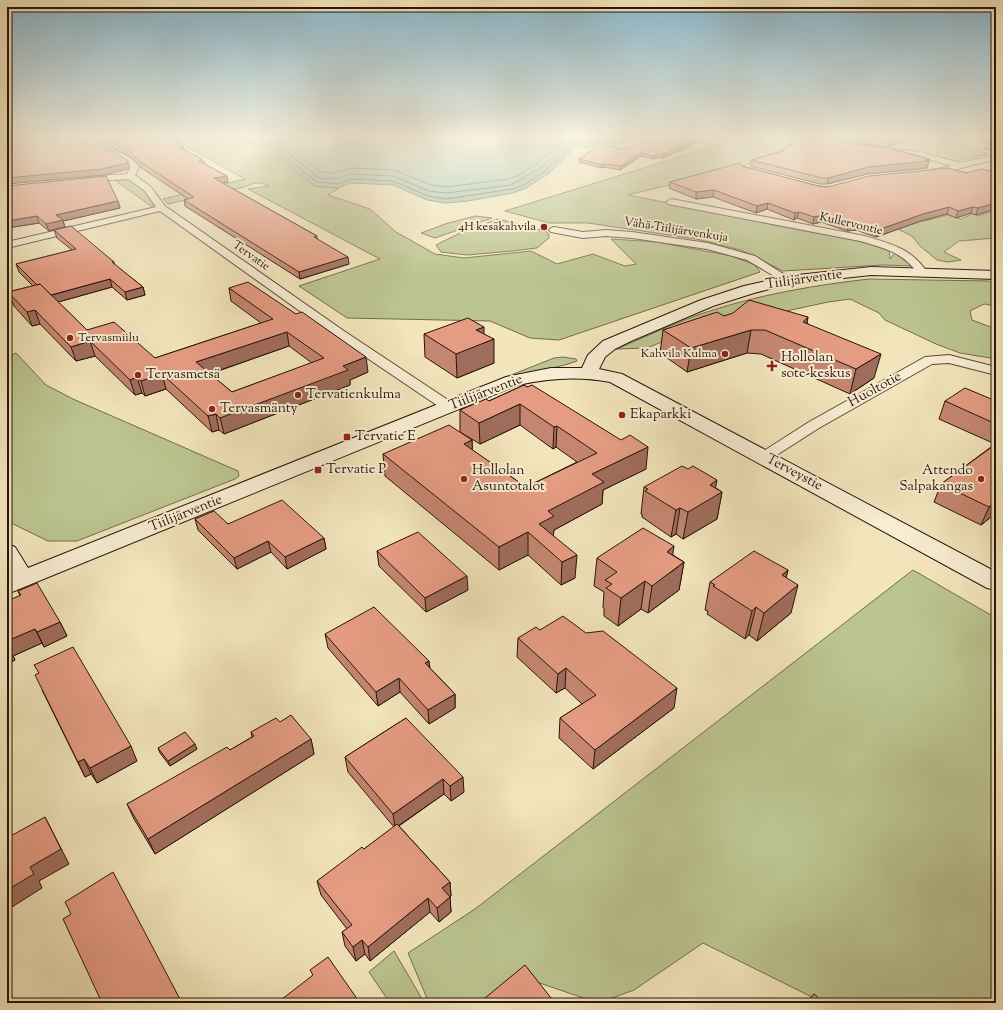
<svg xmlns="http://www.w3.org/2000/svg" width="1003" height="1010" viewBox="0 0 1003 1010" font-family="'Sorts Mill Goudy',serif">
<rect width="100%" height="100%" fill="#f2e4bb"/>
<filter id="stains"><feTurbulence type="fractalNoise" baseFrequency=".005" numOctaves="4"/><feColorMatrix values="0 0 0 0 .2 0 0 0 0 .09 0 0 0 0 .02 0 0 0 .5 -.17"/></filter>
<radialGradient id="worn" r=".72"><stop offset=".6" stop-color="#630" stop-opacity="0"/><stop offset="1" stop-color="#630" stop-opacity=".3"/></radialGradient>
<path fill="#bbc490" stroke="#726c4e" d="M166 137H230L277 150 315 186 339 188 328 195 370 209 396 232 435 254 464 258 531 251 557 264 593 254 625 266 636 264 611 239 657 242 732 256 755 265 760 272 559 340 530 338 490 321 347 318 299 286 380 259 248 189 269 186C260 181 253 183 244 187L168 204 163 199 245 179 171 138Z
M744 137H804L783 150 734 169 628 195 876 244 889 249 890 259 896 251 913 266 883 265 783 271 741 250 696 239 588 223H549L505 211Z
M949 141 966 145 987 154 955 161 937 156 938 144Z
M123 178 138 182 155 205 151 206 116 181Z
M884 210 925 221 948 215 961 219 972 214 979 216 996 210V238L959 241 944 252 961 260 948 262 937 260 920 246 912 236 879 220Z
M475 216 492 218 435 238 421 233 445 224Z
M498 219 545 231 549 234V238L537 248 512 251 467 255 441 252 436 245 462 232Z
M869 279 989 281 996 286V306L984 304 970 311 972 320 996 329V359L960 353 936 344 885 320 879 313 850 299 828 302 681 334 647 348 616 349C648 336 680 320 713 310 763 294 816 285 869 279Z
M16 353 46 385 73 399 238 471 239 476 235 479 77 541H48L7 521V357Z
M563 357 576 359 577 361C559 368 541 369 523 374 503 379 484 388 465 396L463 394 554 358Z
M913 570 996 618V1003H824L703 943 634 990 598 1003 519 976 482 1003H429L408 953 475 909Z
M394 951 422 999V1003H390L369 972Z"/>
<path fill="#9cbfaa" stroke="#6e7b6a" d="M230 137H639L613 146 576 147 548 174 526 188 513 193 468 201 446 203 427 200 393 185 350 183 339 188 315 186 276 155 277 150Z"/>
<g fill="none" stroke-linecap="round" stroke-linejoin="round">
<path stroke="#626a5a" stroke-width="1" d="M242 137 279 147 282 154 317 182 338 184 350 179 393 181 428 196 446 199 512 189 524 185 545 171 575 143 612 142 626 137
M263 137 281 143 287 152 319 178 337 179 350 174 393 176 429 191 446 193 511 185 542 167 572 139 596 137
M285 137 290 142 292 149 321 172 335 173 350 168 394 170 431 185 446 187 509 179 519 175 538 163 564 137"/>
<g stroke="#5b4837" stroke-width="2">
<path id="street" d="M92 145H95C110 149 130 153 139 167L135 175 151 187 165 206 344 331 454 404 456 407 454 410 449 411 444 410 336 337 160 211 7 248V242L156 207 145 191 128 179 83 182 82 180 86 177 127 174 131 167 112 155 92 149Z
M877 147 920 152 960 163 996 155V159L930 176 926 173 927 171 951 166 919 156 880 151 876 149Z
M671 199 865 236C891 244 911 248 927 272L926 274H918C903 252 884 248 860 241L668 204 666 202Z
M554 227 583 232 606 230 632 232 708 243 755 256 793 280 788 283 784 282 747 260 707 249 632 238 606 236 583 238 551 232 549 230 551 228Z
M949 355 996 367V375L949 363 932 364 819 428 769 460 764 461 759 460 757 457 759 454 809 422 925 357Z"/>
</g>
<g stroke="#29140b" stroke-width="2">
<path id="secondary" d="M871 267 996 271V279L871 275 788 284 754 293 713 306 631 341 615 349 605 357 599 369 622 374 996 572V590L987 588 610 382C580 376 548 378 518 385L7 594V577L9 576 7 572V544L15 547 28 568 506 377 551 368H582L588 355 603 341 701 300 744 286 788 276Z"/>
</g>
<use href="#street" fill="#f7edd3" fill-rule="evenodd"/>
<use href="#secondary" fill="#f7edd3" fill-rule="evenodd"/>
</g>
<path fill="#c58671" stroke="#29140b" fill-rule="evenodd" d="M69 137H168L183 146 184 150 203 160 204 163 228 182 222 183 317 236V239L349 264 300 279 185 206 184 200 188 199 140 167 132 158 109 146 83 139Z
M657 137H708V138L663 158 659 157 653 159 641 156 620 170 604 167 602 168 579 162V159L623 149Z
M807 137H914L888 147 843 142V143L897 150 929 159V161L927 168 867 174 827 184H820L750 166 751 160 779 152 780 150 787 147 788 144Z
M965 137H996V152L984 149 986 143Z
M742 166 818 186 828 187 966 173H996V209L976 215 971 213 956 218 947 214 921 221 876 237 856 230 847 231 821 222 813 224 797 218 794 220 767 209 756 213 713 197 696 199 669 188 670 182Z
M7 186 118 201 120 208 63 221 65 227 49 231 39 223 7 228Z
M54 230 114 262 115 265 143 287 145 295 127 300 112 287 58 302 87 330 155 358 261 323 231 301 229 288 368 372 350 380V385L224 434 219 430 212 432 166 389 145 396 142 393 135 395 95 356 76 361 40 324 32 326 14 306 8 292 33 286 19 272 16 264 72 250 57 238ZM289 346 312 363 232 392 210 374Z
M724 316 808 317 807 323 874 378 850 394 761 354 747 353 687 372 660 353 663 330Z
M424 334H484L494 363 457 378 425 357Z
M524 385 646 469 603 490 602 504 554 530 553 536 575 578 561 585 528 555 499 570 385 476 383 454 472 440V450L526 487 577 462 556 447 553 449 520 425 480 444 460 432V410L489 401Z
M945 401H996V513L981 525 934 502 941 484 995 444 939 419Z
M644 487 716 488 722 492 717 519 683 539 676 534 671 537 642 517V514H641Z
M195 519 324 538 326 549 287 569 271 552 237 569 198 530Z
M377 551 468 590 426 612 379 566Z
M673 555 684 562 679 590 648 613 641 609 618 626 604 616V609L603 607 604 592 594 586 597 558Z
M788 570 786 578 791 613 757 641 749 635 745 639 707 614 708 611 705 610 710 582Z
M18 591 60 622 67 636 44 647 42 643 13 656 15 660 7 664 20 596Z
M540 630 674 708 593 769 559 738 560 718 582 704 565 688 556 693 517 657 518 638Z
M325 634 429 661 430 668 455 694V708L429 724 400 692 378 706 328 648Z
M42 690 137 761 97 783 91 774 85 777Z
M406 718 464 792 451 801 444 794 399 826 450 882 451 896 450 897 451 912 439 922 430 912 370 961 365 954 356 961 345 946 342 932 347 929 321 895 317 881 364 849 394 827 348 772 345 757Z
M280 722 311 739 314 754 155 854 134 819 127 804 230 750 252 737 251 732Z
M158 748 197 749 170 766 160 753Z"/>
<path fill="#a06d5c" stroke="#29140b" d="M703 137H708V138L663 158V154Z
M899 137H914L888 147 889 141Z
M183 146 185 151 179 147Z
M641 153V156L620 170 621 166Z
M659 154V157L653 159V156Z
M929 159 928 162 929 161 927 168 867 174 827 184 828 178 868 167 925 160Z
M128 161 129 167 128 169 104 175 7 184V178Z
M605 164 604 167 602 168V165Z
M227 176 228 182 215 185 214 178Z
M714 190 713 197 696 199V192Z
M118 201 120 208 63 221 65 227 49 231 46 224 56 215Z
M768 203 767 209 756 213 757 206Z
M996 203V209L976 215 978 208Z
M949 207 947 214 921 221 876 237 878 230 923 214Z
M973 207 971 213 956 218 958 211Z
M799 212 797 218 794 220 795 213Z
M823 215 821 222 813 224 814 217Z
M37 216 39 223 7 228V221Z
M858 223 856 230 847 231 849 224Z
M348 257 349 264 300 279 299 272Z
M110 279 112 287 51 304 48 296Z
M143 287 145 295 127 300 125 292Z
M35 310 40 324 32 326 27 312Z
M808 317 803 341 798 345 803 322Z
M484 327V343L494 339V363L457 378 456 354 476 330Z
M751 330 747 353 687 372 691 348Z
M287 332 289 346 200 377 196 362Z
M90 341 95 356 76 361 71 347Z
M881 354 874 378 850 394 856 369Z
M366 357 368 372 350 380V385L224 434 220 418 343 366Z
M162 374 166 389 145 396 141 381Z
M137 377 142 393 135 395 130 380Z
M520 404V425L480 444 479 423Z
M216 414 219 430 212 432 208 416Z
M557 426 556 447 553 449 554 427Z
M472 440 473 462 464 444Z
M648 447 646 469 603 490 602 504 554 530 553 538 539 524 548 511 592 474Z
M717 480 714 496 722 492 717 519 683 539 688 512 710 485Z
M996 501V513L981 525 989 507Z
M680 508 676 534 671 537 676 510Z
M528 532V555L499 570V547Z
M324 538 326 549 287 569 285 557Z
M268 541 271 552 237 569 234 558Z
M674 546 670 573 684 562 679 590 648 613 652 586 667 552Z
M577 555 575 578 561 585 562 562Z
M788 570 780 598 782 575Z
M467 576 468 590 426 612 425 598Z
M645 581 641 609 618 626 621 598Z
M798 585 791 613 757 641 764 613Z
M756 607 749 635 745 639 752 611Z
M60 622 67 636 44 647 37 632Z
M35 629 42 643 13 656 15 660 7 664V641Z
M429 661 430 675 425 663Z
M566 668 565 688 556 693 558 674Z
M399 678 400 692 378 706 376 692Z
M677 688 674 708 593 769 595 750Z
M455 694V708L429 724 428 710Z
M311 739 314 754 155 854 148 839Z
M195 744 197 749 170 766 168 761Z
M131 746 137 761 97 783 90 768Z
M84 759 91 774 85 777 78 762Z
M463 777 464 792 451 801 450 786Z
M443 779 444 794 395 828 393 814Z
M45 817 69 864 39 881 42 888 12 907 7 899V890L30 867Z
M450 882 451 896 443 902 442 888Z
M450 897 451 912 439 922 437 908Z
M428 898 430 912 370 961 368 947Z
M362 940 365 954 356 961 353 947Z"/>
<path fill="#e59c83" stroke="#29140b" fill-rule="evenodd" d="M7 137H61L103 148 115 152 128 161 127 163 102 169 7 178Z
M97 137H168L183 146 179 147 203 160 199 161 227 176 214 178 317 236 314 237 348 257 299 272 184 200 194 197 139 161 130 152 108 140Z
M657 137H703L663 154H659L653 156 641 153 621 166 605 164 602 165 579 159 599 145 623 149Z
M807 137H842L843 143 897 149 894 150 929 159 925 160 929 161 868 167 828 178H822L751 160 784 151 780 150 794 145 788 144Z
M859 137H899L889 141Z
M988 137H996V140Z
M996 140V146L986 143Z
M740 163 742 166 818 186 828 187 869 176 948 168 966 173 982 169 996 173V203L978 208 973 207 958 211 949 207 923 214 878 230 858 223 849 224 823 215 814 217 799 212 795 213 768 203 757 206 714 190 696 192 670 182Z
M106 176 118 201 56 215 63 220 46 224 37 216 7 221V186Z
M71 226 114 262H112L143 287 125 292 110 279 51 295 40 284 37 285 16 264 76 249 54 230Z
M248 282 296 314 302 312 366 357 343 366 348 370 220 418 216 414 208 416 162 374 141 381 137 377 130 380 90 341 71 347 35 310 27 312 8 292 40 284 87 330 114 322 155 358 273 319 229 288ZM287 332 324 358 232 392 196 362Z
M749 300 808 317 803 322 881 354 856 369 765 330H751L691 348 663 330 717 312 724 316 733 313Z
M468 318 484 327 476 330 494 339 456 354 424 334Z
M524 385 527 387 532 385 621 440 630 435 648 447 592 474 604 482 548 511 554 516 539 524 577 555 562 562 528 532 499 547 383 454 449 425 472 440 464 444 526 487 597 453 557 426 554 427 520 404 479 423 460 410 486 399 489 401Z
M965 388 996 401V424L945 401Z
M996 444V501L989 507 941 484Z
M682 466 688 469 693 466 717 480 710 485 722 492 688 512 680 508 676 510 645 491 648 489 644 487Z
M282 500 324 538 285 557 268 541 234 558 195 519 214 511 228 524Z
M643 528 674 546 667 552 684 562 652 586 645 581 621 598 606 588 612 584 605 580 617 572 597 558Z
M418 532 467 576 425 598 377 551Z
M754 551 788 570 782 575 798 585 764 613 756 607 752 611 713 586 715 585 710 582Z
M37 583 60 622 37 632 35 629 7 641V601L21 595 18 591Z
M374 607 429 661 425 663 455 694 428 710 399 678 376 692 325 634Z
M563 616 586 633 603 631 677 688 595 750 560 718 596 695 566 668 558 674 518 638 536 627 540 630Z
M73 647 131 746 90 768 84 759 78 762 35 675 39 673 34 665Z
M291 715 311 739 148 839 127 804 227 747 230 750 254 736 251 732 276 718 280 722Z
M406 718 463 777 450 786 443 779 393 814 345 757Z
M185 732 195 744 168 761 158 748Z
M45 817 61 849 30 867 34 874 7 890V838Z
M397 824 450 882 442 888 450 897 437 908 428 898 368 947 362 940 353 947 342 932 352 925 317 881 362 847 364 849Z
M113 872 182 1003H102L63 919 71 914 65 902Z
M328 957 360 1003H277L313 975 310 970Z
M525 965 555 1003H479Z
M814 994 824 1003H806Z"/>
<linearGradient id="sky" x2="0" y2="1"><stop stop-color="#89b8cf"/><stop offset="0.49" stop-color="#f9f3e0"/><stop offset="1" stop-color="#f9f3e0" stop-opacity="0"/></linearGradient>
<rect width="1003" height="279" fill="url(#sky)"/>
<g fill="#8f2418" stroke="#f7edd3" stroke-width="1.5">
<circle cx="544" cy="227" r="4"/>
<circle cx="70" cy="338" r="4"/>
<circle cx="725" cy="354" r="4"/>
<path d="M770 360h4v4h4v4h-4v4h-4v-4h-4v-4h4z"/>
<circle cx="138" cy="375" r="4"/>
<circle cx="298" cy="395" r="4"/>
<circle cx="212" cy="409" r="4"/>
<circle cx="622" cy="415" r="4"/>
<rect x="343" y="433" width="8" height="8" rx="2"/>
<rect x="314" y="466" width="8" height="8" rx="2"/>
<circle cx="464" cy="479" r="4"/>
<circle cx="981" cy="479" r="4"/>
</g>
<g text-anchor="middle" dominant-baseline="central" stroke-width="4" stroke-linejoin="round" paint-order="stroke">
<g font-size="12" fill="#29140b" stroke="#f7edd3">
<text transform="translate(851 224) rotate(13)">Kullervontie</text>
<text transform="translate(676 230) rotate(9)">Vähä-Tiilijärvenkuja</text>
<text transform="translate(251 256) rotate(35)">Tervatie</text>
</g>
<g font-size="12" fill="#29140b" stroke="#f7edd3" text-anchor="end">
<text x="536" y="227">4H kesäkahvila</text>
<text x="78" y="338" text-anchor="start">Tervasmiilu</text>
<text x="717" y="354">Kahvila Kulma</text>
</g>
<g font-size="14" fill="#29140b" stroke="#f7edd3">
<text transform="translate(804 280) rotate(-8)">Tiilijärventie</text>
<text transform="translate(875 390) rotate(-29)">Huoltotie</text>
<text transform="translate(486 393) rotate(-21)">Tiilijärventie</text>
<text transform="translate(794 473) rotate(28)">Terveystie</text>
<text transform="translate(186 514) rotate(-22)">Tiilijärventie</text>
</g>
<g font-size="14" fill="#29140b" stroke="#f7edd3" text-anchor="start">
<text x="781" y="358">Hollolan<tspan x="781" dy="16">sote-keskus</tspan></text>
<text x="146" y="375">Tervasmetsä</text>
<text x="306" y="395">Tervatienkulma</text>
<text x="220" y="409">Tervasmänty</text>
<text x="630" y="415">Ekaparkki</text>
<text x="355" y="437">Tervatie E</text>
<text x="326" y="470">Tervatie P</text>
<text x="472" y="471">Hollolan<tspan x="472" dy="16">Asuntotalot</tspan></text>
<text x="973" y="471" text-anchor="end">Attendo<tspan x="973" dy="16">Salpakangas</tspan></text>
</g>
</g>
<rect width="1003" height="1010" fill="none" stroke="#f2e4bb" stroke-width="24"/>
<rect x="8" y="8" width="987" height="994" fill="none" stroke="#29140b" stroke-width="2"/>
<rect x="12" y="12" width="979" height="986" fill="none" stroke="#29140b"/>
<rect width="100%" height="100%" filter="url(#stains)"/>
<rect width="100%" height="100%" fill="url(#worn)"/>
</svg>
